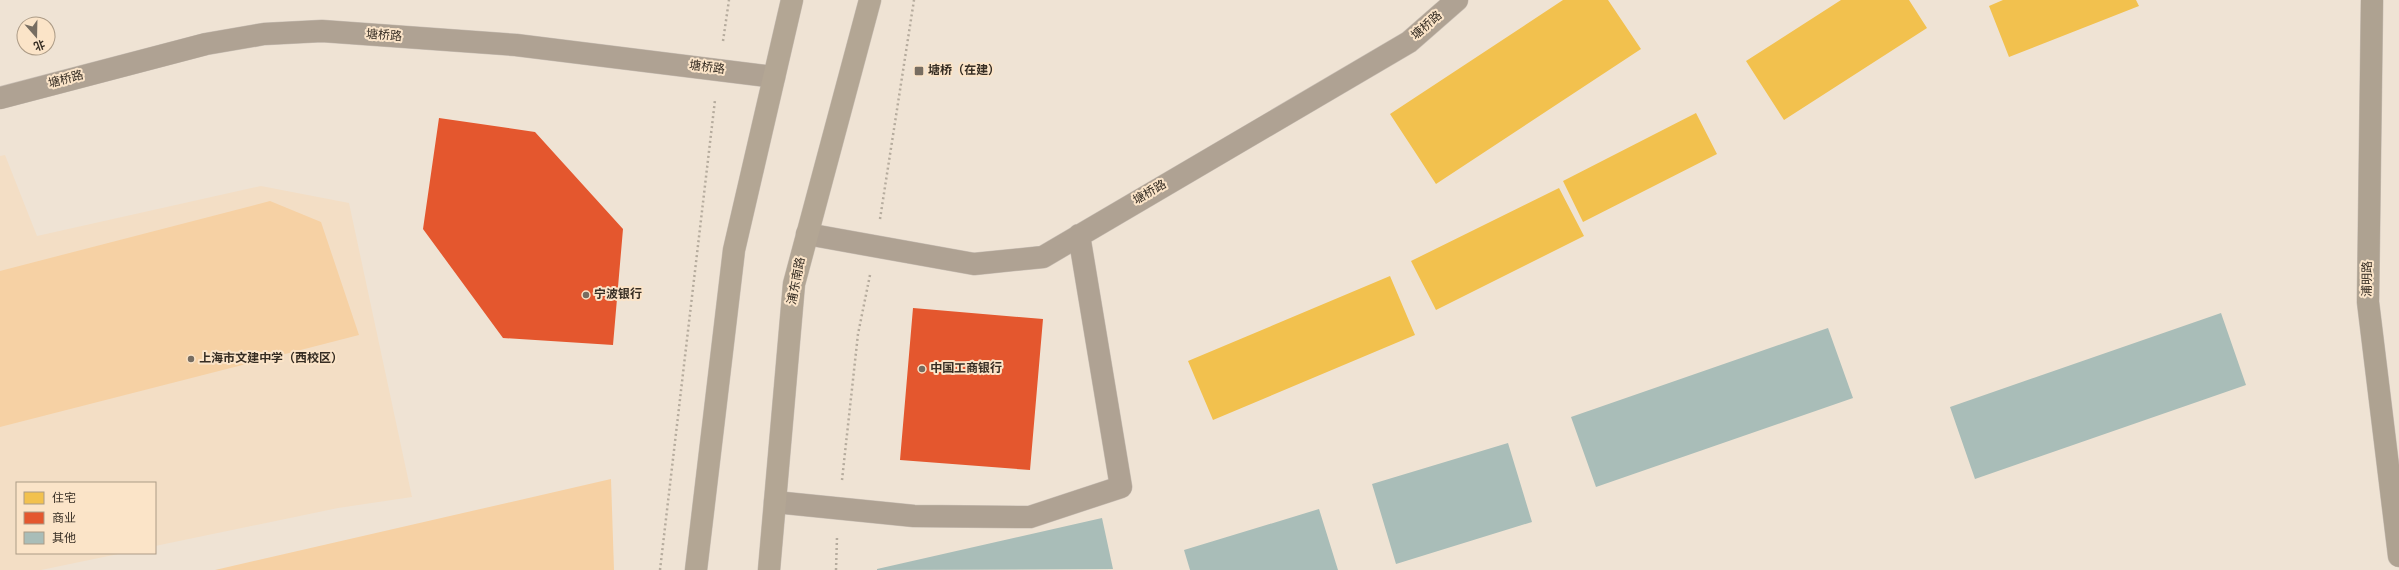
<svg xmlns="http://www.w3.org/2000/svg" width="2399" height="570" viewBox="0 0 2399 570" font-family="Overpass,'Noto Sans SC',sans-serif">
<rect width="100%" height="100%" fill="#efe3d4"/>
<path fill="#f3dec5" d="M5 155 37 236 261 186 349 203 412 497 338 508 155 546V483H17V553H123L41 570H0V156Z"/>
<path fill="#f6d1a4" d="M270 201 321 222 359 335 0 427V271Z
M611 479 614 570H215Z"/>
<path fill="#f2c14e" d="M1563 0H1608L1641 49 1436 184 1390 114Z
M1841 0H1909L1927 28 1784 120 1746 61Z
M2003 0H2136L2139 6 2009 57 1989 6Z
M1696 113 1717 154 1583 222 1563 181Z
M1559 188 1584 236 1436 310 1411 261Z
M1390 276 1415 335 1213 420 1188 361Z"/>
<path fill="#e4572e" d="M439 118 535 132 623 229 613 345 503 338 423 229Z
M913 308 1043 319 1030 470 900 460Z"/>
<path fill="#a9bdb8" d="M2221 313 2246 385 1975 479 1950 407Z
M1828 328 1853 398 1596 487 1571 417Z
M1508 443 1532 522 1396 564 1372 484Z
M1319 509 1338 570H1190L1184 550Z
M1102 518 1113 569 877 570V569Z"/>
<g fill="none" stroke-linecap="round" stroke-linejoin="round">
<g stroke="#cbc1b7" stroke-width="23">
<path id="street" d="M0 98 206 44 264 34 322 31 516 45 774 77
M807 234 974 264 1043 257 1409 42 1457 0
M775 502 914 516 1030 517 1121 487 1079 235"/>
</g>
<g stroke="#cbc1b7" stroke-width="23">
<path id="secondary" d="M2372 0 2368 302 2399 556"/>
</g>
<g stroke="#cbc1b7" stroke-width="23">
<path id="primary" d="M696 570 734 250 792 0
M769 570 794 284 870 0"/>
</g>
<path stroke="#b5ab9d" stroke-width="2.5" stroke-dasharray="2 3" stroke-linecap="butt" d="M723 41 729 0
M880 219 914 0
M842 480 858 334 870 275
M660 570 715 100
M836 570 837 537"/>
<use href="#street" stroke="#afa293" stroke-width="22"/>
<use href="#secondary" stroke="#aea291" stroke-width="22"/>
<use href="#primary" stroke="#b3a694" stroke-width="22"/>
</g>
<g fill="#776d61" stroke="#fbe4c8" stroke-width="1.5">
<rect x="914" y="66" width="10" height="10" rx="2"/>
<circle cx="586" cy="295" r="4"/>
<circle cx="191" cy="359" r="4"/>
<circle cx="922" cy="369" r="4"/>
</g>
<g text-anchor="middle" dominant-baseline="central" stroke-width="4" stroke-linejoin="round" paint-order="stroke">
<g font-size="12" fill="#362d23" stroke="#fbe4c8">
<text transform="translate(1427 26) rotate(-41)">塘桥路</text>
<text transform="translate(384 36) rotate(4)">塘桥路</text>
<text transform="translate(707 68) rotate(7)">塘桥路</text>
<text transform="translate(66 80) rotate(-15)">塘桥路</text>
<text transform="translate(1150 193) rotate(-30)">塘桥路</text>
<text transform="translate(2368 279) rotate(-89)">浦明路</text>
<text transform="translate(797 281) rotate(-79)">浦东南路</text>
</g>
<g font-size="12" font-weight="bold" fill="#362d23" stroke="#fbe4c8" text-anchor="start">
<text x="928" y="71">塘桥（在建）</text>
<text x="594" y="295">宁波银行</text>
<text x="199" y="359">上海市文建中学（西校区）</text>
<text x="930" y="369">中国工商银行</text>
</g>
</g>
<rect x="16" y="482" width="140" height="72" fill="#fbe4c8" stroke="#ac9b86"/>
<rect x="24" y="492" width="20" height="12" fill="#f2c14e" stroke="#ac9b86"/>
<text x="52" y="502" font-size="12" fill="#362d23">住宅</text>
<rect x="24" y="512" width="20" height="12" fill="#e4572e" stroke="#ac9b86"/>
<text x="52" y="522" font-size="12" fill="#362d23">商业</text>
<rect x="24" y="532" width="20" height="12" fill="#a9bdb8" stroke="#ac9b86"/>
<text x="52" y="542" font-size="12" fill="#362d23">其他</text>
<g transform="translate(36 36) rotate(160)"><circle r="19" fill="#fbe4c8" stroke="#ac9b86"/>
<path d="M0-3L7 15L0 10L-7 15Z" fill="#776d61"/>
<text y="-6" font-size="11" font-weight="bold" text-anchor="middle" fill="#362d23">北</text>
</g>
</svg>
